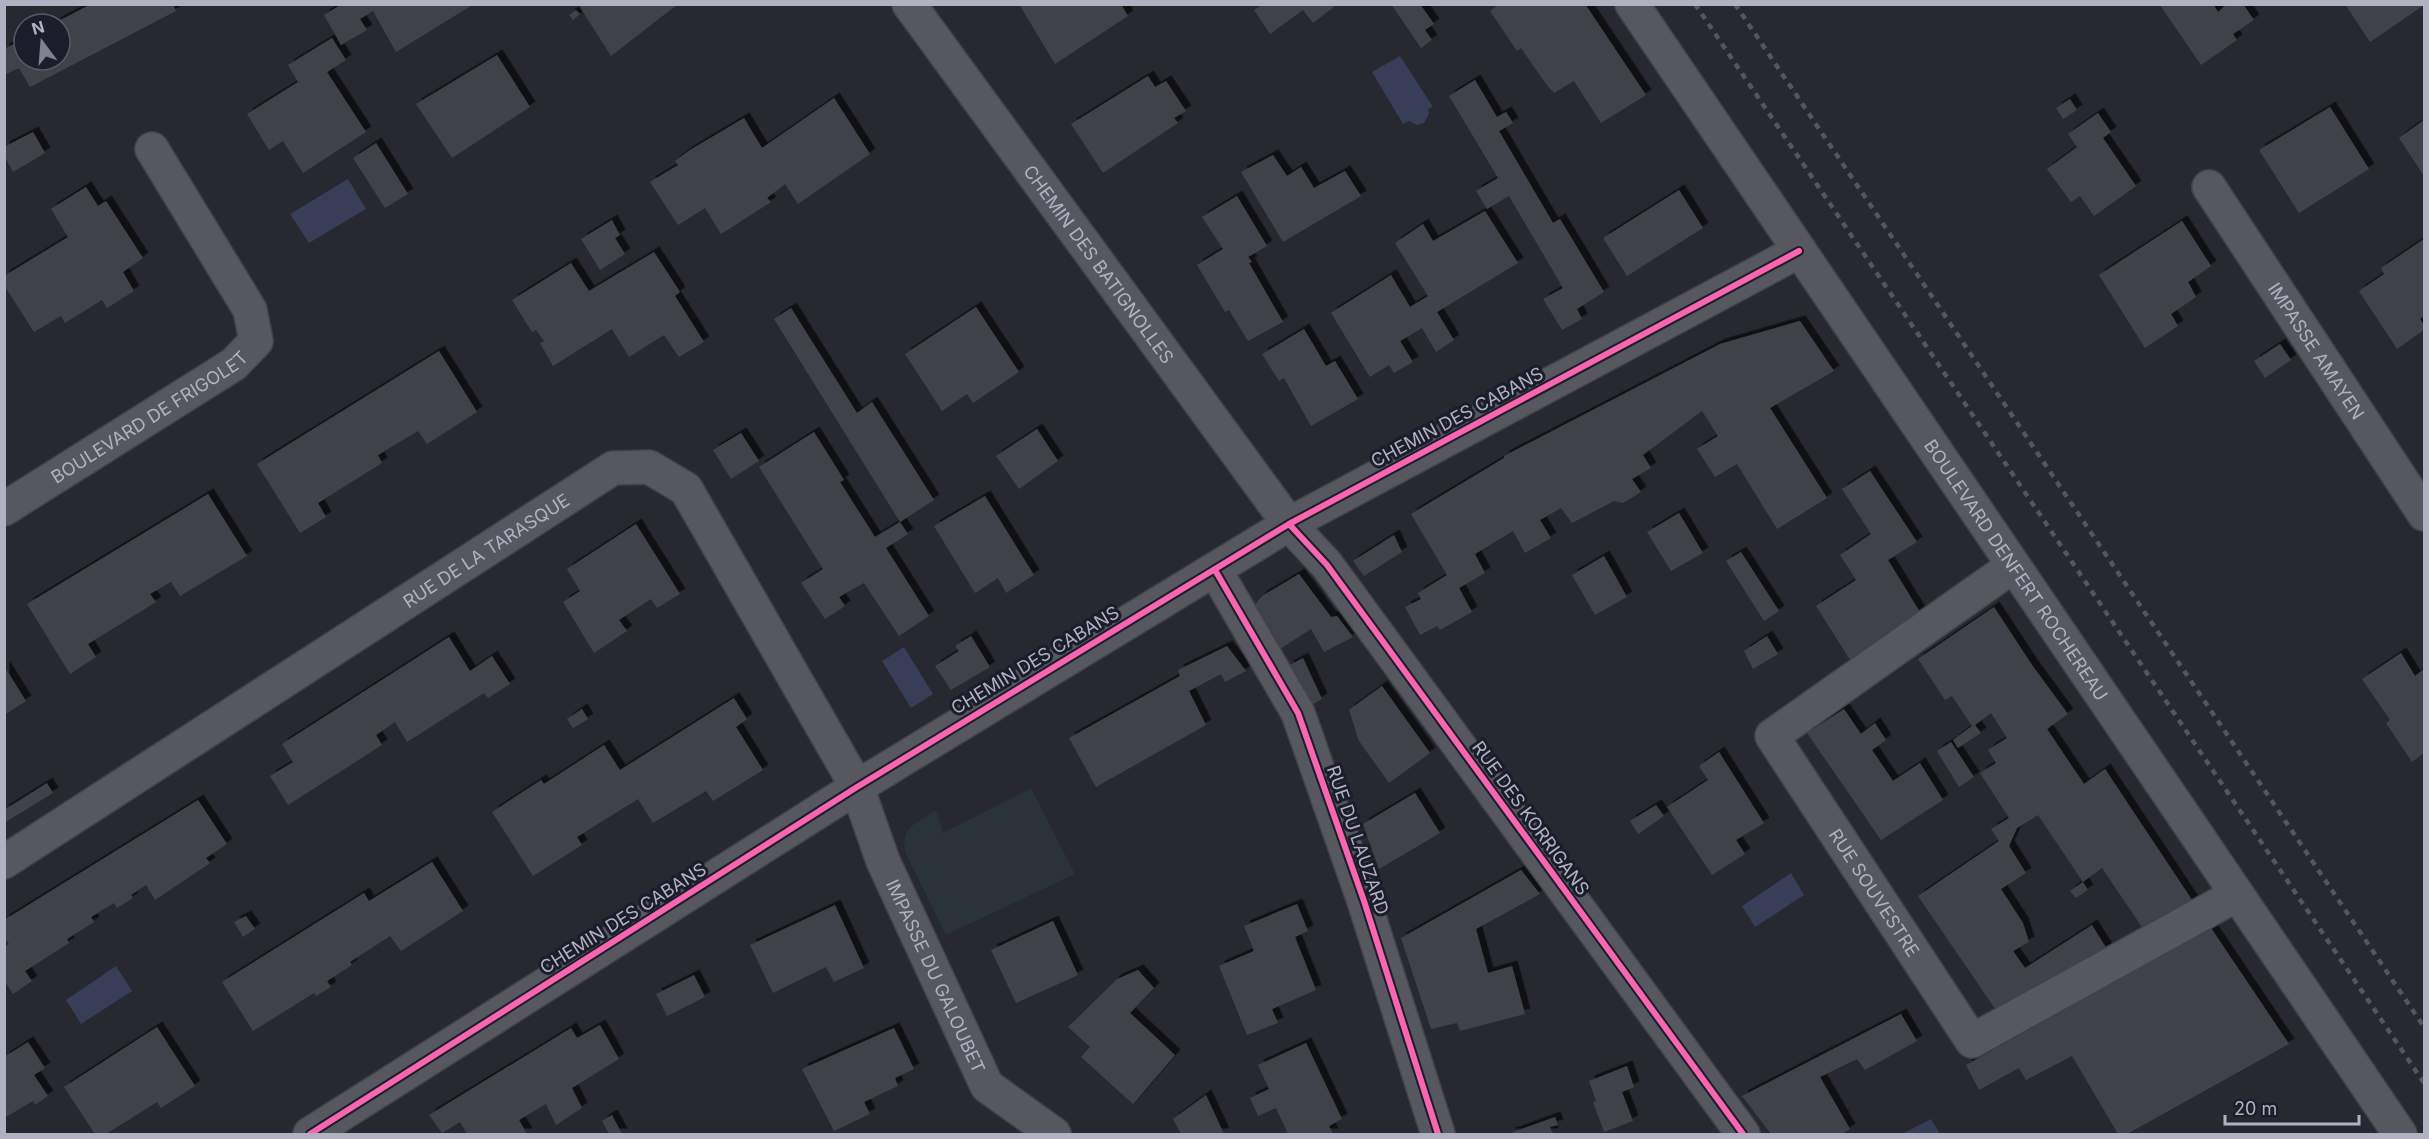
<svg xmlns="http://www.w3.org/2000/svg" width="2429" height="1139" viewBox="0 0 2429 1139" font-family="Inter,sans-serif">
<defs>
<filter id="shadow"><feDropShadow dx="5.5" dy="-5.5" stdDeviation="0" flood-color="#0009"/></filter>
</defs>
<rect width="100%" height="100%" fill="#272830"/>
<path fill="#293339" d="M1031 788 1075 874 946 935 905 852C901 826 916 824 936 810L943 833Z"/>
<path fill="#383d58" d="M1400 56 1433 107 1428 109 1429 114 1424 123 1417 125 1409 121 1403 124 1372 72Z
M348 179 366 209 309 243 290 214Z
M904 647 933 694 911 708 882 661Z
M1791 873 1804 895 1755 927 1742 906Z
M116 966 132 991 81 1024 66 1000Z
M1931 1119 1940 1134H1902Z"/>
<path fill="#414249" filter="url(#shadow)" d="M91 4H173L176 11 30 87 19 68 4 75V49L24 39V60H60V24H53Z
M342 4H474L396 52 373 11 360 19 367 30 341 45 324 15Z
M578 4H678L611 56Z
M1019 4H1121L1128 16 1055 64Z
M1263 4H1334L1335 6 1313 23 1303 10 1270 34 1254 10Z
M1391 4H1420L1434 24 1425 30 1432 40 1421 48Z
M1499 4H1585L1646 95 1601 123 1574 81 1554 93 1546 84 1521 48 1517 51 1490 11Z
M2161 4H2213L2218 12 2227 4H2243L2254 20 2233 34 2237 40 2201 65 2160 5Z
M2345 4H2424V5L2370 42Z
M576 10 580 14 573 20 569 15Z
M332 38 346 60 327 72 366 132 303 173 283 141 269 150 247 114 298 82 288 65Z
M497 55 530 107 452 158 416 104Z
M1148 76 1155 87 1166 81 1186 111 1174 118 1178 123 1103 173 1071 124Z
M1475 80 1497 117 1506 112 1513 123 1499 131 1553 223 1560 219 1604 292 1577 309 1582 319 1562 330 1543 299 1563 288 1509 196 1487 209 1476 191 1498 178 1449 96Z
M834 98 870 154 798 204 785 184 767 198 771 202 721 234 705 208 678 225 650 182 678 165 675 161 690 150 744 118 762 148Z
M2070 99 2077 110 2063 119 2056 108Z
M2330 107 2369 169 2299 213 2259 150Z
M2098 113 2111 132 2103 138 2136 186 2094 216 2080 196 2071 202 2047 169 2077 147 2068 134Z
M2424 120V176L2399 138Z
M33 132 45 153 13 172 4 155V147Z
M376 143 408 194 385 208 353 158Z
M1273 155 1287 176 1301 167 1314 188 1345 171 1361 196 1283 242 1241 172Z
M86 187 98 206 106 201 143 258 123 272 134 291 107 308 102 300 65 323 61 316 34 332 4 285V276L68 237 51 209Z
M1679 190 1703 228 1627 276 1603 238Z
M1237 196 1267 246 1248 257 1252 262 1249 263 1283 322 1248 341 1229 310 1225 312 1197 265 1223 249 1202 217Z
M1485 211 1518 263 1437 312 1454 340 1436 352 1422 328 1400 341 1413 362 1394 373 1389 365 1370 377 1331 313 1391 275 1410 307 1428 296 1395 243 1423 224 1433 241Z
M612 220 620 235 615 238 625 254 600 270 581 239Z
M2182 221 2211 266 2188 282 2196 297 2171 314 2178 326 2145 348 2099 275Z
M2424 239V316L2420 319 2424 325V330L2397 349 2359 291 2384 274 2381 268Z
M654 252 680 292 675 296 704 342 679 357 664 335 629 357 612 329 553 366 540 343 544 341 536 330 532 332 512 300 571 263 589 291Z
M976 307 1019 372 973 403 967 394 942 411 905 354Z
M791 308 857 413 872 402 934 500 900 522 774 319Z
M1800 321 1834 371 1770 408 1827 498 1777 529 1737 464 1715 477 1697 449 1718 436 1702 411 1643 455 1651 468 1632 479 1641 492 1623 503 1614 501 1572 523 1561 508 1540 520 1551 538 1525 553 1513 531 1475 554 1485 573 1459 588 1472 612 1440 630 1437 626 1420 635 1405 607 1421 599 1418 593 1447 575 1411 514 1504 458V456L1720 344Z
M1304 329 1326 366 1335 361 1358 399 1311 426 1284 378 1279 381 1262 354Z
M2280 344 2291 360 2265 378 2254 361Z
M439 351 477 412 427 444 418 431 378 455 382 463 318 503 326 517 300 533 257 464Z
M1037 429 1058 461 1019 489 996 456Z
M814 432 844 480 840 482 875 537 900 522 908 534 886 548 929 616 899 636 864 583 839 597 845 606 825 619 801 583 823 569 759 467Z
M741 433 759 461 731 479 713 450Z
M1870 471 1917 542 1888 560 1923 617 1852 663 1816 606 1856 580 1840 555 1871 534 1842 489Z
M208 494 247 556 180 596 171 582 150 594 156 602 88 644 96 657 70 674 27 604Z
M985 496 1034 575 1006 593 998 578 975 593 934 526Z
M1679 513 1703 553 1671 571 1647 532Z
M636 524 680 594 657 608 651 599 619 620 627 631 594 653 563 602 580 591 567 569Z
M1394 535 1402 552 1364 576 1353 561Z
M1741 552 1779 611 1764 621 1726 561Z
M1604 556 1627 597 1595 615 1572 575Z
M1299 574 1331 617 1337 616 1353 637 1324 652 1311 629 1277 651 1253 607 1262 596Z
M1994 607 2032 665 2068 714 2047 729 2084 784 2105 769 2194 903 2146 933 2102 868 2083 882 2038 815 2017 828 2009 846 2026 873 2001 889 2023 923 2029 942 2013 951 2025 968 2092 925 2110 954 2000 1016 1918 896 1999 841 1991 829 2009 818 1980 773 1996 763 1988 750 2007 738 1991 713 1975 725 1981 733 1958 748 1953 740 1972 726 1952 696 1945 700 1918 659Z
M971 636 990 667 951 690 935 666 959 651 955 646Z
M1767 636 1778 654 1753 669 1744 651Z
M449 637 470 671 492 656 510 684 488 698 484 693 407 742 395 722 376 735 382 745 288 805 270 776 293 762 282 744Z
M1227 646 1246 671 1225 682 1221 674 1189 691 1206 725 1096 787 1069 738 1180 676 1178 670Z
M2401 653 2415 676 2424 669V753L2412 762 2386 723 2390 720 2362 679Z
M1303 658 1322 699 1308 707 1288 666Z
M4 666 26 701 4 715Z
M1382 686 1430 753 1389 783 1359 741 1349 710Z
M734 698 747 719 736 727 763 770 713 801 706 791 653 823 638 799 577 837 582 845 533 876 492 812 541 780 544 784 604 745 620 770Z
M582 709 588 719 573 728 567 719Z
M1844 709 1861 734 1875 723 1886 740 1872 750 1893 781 1920 763 1943 800 1881 840 1807 733Z
M1951 742 1974 777 1959 787 1937 751Z
M1719 752 1764 823 1736 840 1745 854 1712 875 1667 807 1708 780 1699 766Z
M47 783 53 793 4 823V810Z
M1415 793 1440 833 1379 869 1363 824Z
M198 800 227 844 206 858 210 863 155 900 146 885 131 895 133 898 117 908 114 903 91 917 94 922 67 939 69 943 25 971 32 981 13 994 4 980V947L9 944 4 937V920Z
M1656 805 1664 816 1638 834 1630 821Z
M432 862 463 911 401 951 390 936 350 962 352 965 327 981 331 987 316 996 314 993 253 1031 222 982 364 893 369 901Z
M1521 870 1540 894 1476 929 1488 973 1512 966 1525 1014 1460 1031 1457 1023 1431 1029 1401 938Z
M2083 882 2088 890 2076 898 2070 891Z
M1297 904 1308 931 1295 937 1316 990 1272 1009 1278 1023 1247 1035 1219 966 1254 951 1244 926Z
M835 905 864 968 834 982 826 967 773 993 750 945Z
M246 916 255 929 243 937 234 922Z
M1053 921 1078 975 1016 1003 991 950Z
M2211 928 2289 1044 2127 1134H2118L2072 1056 2026 1080 2019 1068 1979 1090 1966 1065Z
M1138 970 1154 988 1130 1013 1175 1055 1133 1104 1081 1057 1090 1047 1068 1027 1117 979Z
M694 975 705 997 667 1016 656 994Z
M1901 1014 1917 1041 1865 1070 1857 1059 1820 1077 1850 1129 1842 1134H1771L1742 1096Z
M600 1025 619 1059 572 1088 582 1108 556 1125 546 1104 519 1120 527 1134H467L460 1122 442 1133 429 1115 571 1028 577 1038Z
M157 1027 195 1086 161 1108 157 1102 106 1134H95L64 1087Z
M894 1028 914 1069 895 1078 898 1086 864 1102 870 1114 834 1131 802 1069Z
M28 1042 45 1068 34 1075 48 1096 35 1105 33 1101 6 1117 4 1057Z
M1306 1043 1342 1119 1329 1126 1333 1134H1288L1276 1108 1258 1116 1250 1098 1269 1089 1258 1065Z
M1627 1066 1634 1087 1622 1092 1633 1121 1604 1132 1593 1102 1596 1101 1589 1081Z
M1206 1095 1224 1134H1181L1173 1119Z
M612 1115 622 1134H609L602 1121Z
M1555 1117 1558 1125 1550 1127 1553 1134H1508Z"/>
<g fill="none" stroke-linecap="round" stroke-linejoin="round">
<g stroke="#42434a" stroke-width="36">
<g id="minor">
<path id="s1" d="M909 4 1289 524 1327 565 1743 1134"/>
<path id="s2" d="M1632 4 2400 1134"/>
<path id="s3" d="M2209 187 2424 514"/>
<path id="s4" d="M4 509 234 364 256 341 250 310 152 149"/>
<path id="s5" d="M2013 566 1772 736 1972 1041 2236 895"/>
<path d="M1215 570 1298 713 1364 901 1438 1134"/>
<path id="s6" d="M4 862 613 468 649 467 686 489 857 787 883 861 987 1086 1054 1134"/>
<path d="M310 1134 857 787 1289 524 1799 251"/>
</g>
</g>
<use href="#minor" stroke="#56575f" stroke-width="33"/>
<path stroke="#55565c" stroke-width="4.5" stroke-dasharray="6 6" stroke-linecap="butt" d="M1695 4 2424 1083
M1735 4 2424 1027"/>
<g stroke="#1b1d2a" stroke-width="10">
<path id="cycleway" d="M1289 524 1327 565 1743 1134
M1215 570 1298 713 1364 901 1438 1134
M310 1134 857 787 1289 524 1799 251"/>
</g>
<use href="#cycleway" stroke="#f766af" stroke-width="6"/>
</g>
<g text-anchor="middle" dominant-baseline="central" stroke-width="6" stroke-linejoin="round" paint-order="stroke">
<g font-size="18" fill="#b0b2c2" stroke="#1b1d2a">
<text stroke="none"><textPath href="#s1" startOffset="322">CHEMIN DES BATIGNOLLES</textPath></text>
<text stroke="none"><textPath href="#s3" startOffset="196">IMPASSE AMAYEN</textPath></text>
<text stroke="none"><textPath href="#s4" startOffset="172">BOULEVARD DE FRIGOLET</textPath></text>
<text transform="translate(1457 417) rotate(-28)">CHEMIN DES CABANS</text>
<text stroke="none"><textPath href="#s6" startOffset="574">RUE DE LA TARASQUE</textPath></text>
<text stroke="none"><textPath href="#s2" startOffset="684">BOULEVARD DENFERT ROCHEREAU</textPath></text>
<text transform="translate(1035 660) rotate(-31)">CHEMIN DES CABANS</text>
<text transform="translate(1531 818) rotate(54)">RUE DES KORRIGANS</text>
<text transform="translate(1358 840) rotate(71)">RUE DU LAUZARD</text>
<text stroke="none"><textPath href="#s5" startOffset="482">RUE SOUVESTRE</textPath></text>
<text transform="translate(623 918) rotate(-32)">CHEMIN DES CABANS</text>
<text stroke="none"><textPath href="#s6" startOffset="1353">IMPASSE DU GALOUBET</textPath></text>
</g>
</g>
<rect width="2429" height="1139" fill="none" stroke="#b0b2c2" stroke-width="12"/>
<g transform="translate(42 42) rotate(344)"><circle r="28" fill="#1b1d2a" stroke="#575967" stroke-width="1.5"/>
<path d="M0-4.5L10 22L0 15L-10 22Z" fill="#80828f"/>
<text y="-9" font-size="16" font-weight="bold" text-anchor="middle" fill="#b0b2c2">N</text>
</g>
<path d="M2225 1115v9h134v-9" fill="none" stroke="#b0b2c2" stroke-width="3"/>
<text x="2234" y="1115" font-size="18" fill="#b0b2c2" stroke="#1b1d2a" stroke-width="4.5" paint-order="stroke">20 m</text>
</svg>
